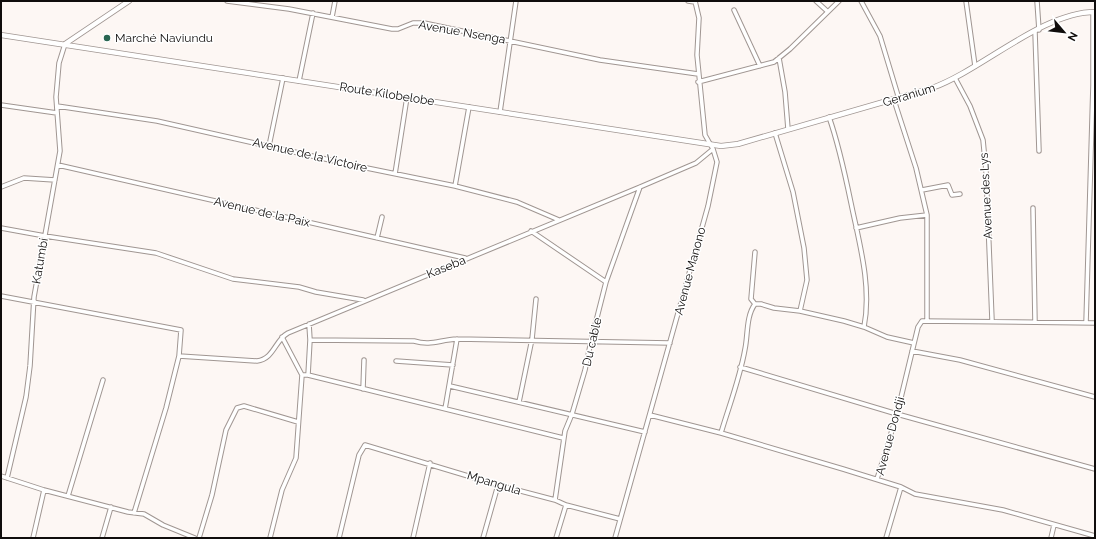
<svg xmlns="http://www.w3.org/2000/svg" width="1096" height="539" viewBox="0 0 1096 539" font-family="Raleway,sans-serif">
<rect width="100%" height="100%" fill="#fdf7f4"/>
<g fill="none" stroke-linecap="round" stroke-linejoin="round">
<g stroke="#a09692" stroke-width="5.5">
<path id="minor" d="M227 1 289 9 392 29H398L413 23H424L600 60 698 74
M688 1 695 2
M816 1 827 11
M861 1 880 36 899 99
M966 1 975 66
M1037 1 1039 30
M734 10 760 66
M332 17 335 1
M1035 32 1039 151
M779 58 785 92 788 129
M955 78 970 106 983 140 986 171 992 320
M299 81 313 13
M698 82 774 62 790 49 839 1
M894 100 916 168 927 215V320
M1 105 57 113
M57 106 157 121 352 165 455 186 517 202 559 220
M500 112 516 1
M829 117C839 145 845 174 851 203 859 242 872 286 864 327
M775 133 793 192 804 248 807 280 800 311
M269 146 283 78
M58 165 465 258
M395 174 407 97
M455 186 469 107
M1 187 24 178 55 180
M922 190 948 185 952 195 960 194
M1033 208 1035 322
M1 228 45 236 156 253 233 279 299 287 316 292 363 300
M856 228 900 218 927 215
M531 231 606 282
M377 238 382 217
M1 296 181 330 179 356 166 408 134 513
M755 304H761L774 308 800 311 844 321 864 327 887 337 914 343
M755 304 751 299 755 252
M1086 323 1093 85V12
M309 324 310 340 414 341C431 346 439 340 457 339L670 343
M282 337 302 375
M912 351 960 360 1095 397
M179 356 257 361C274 359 275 340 288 333L640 187 696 163 713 149
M396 361 453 365
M740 367 897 414 1095 469
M302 375H308L563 438
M308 375 310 340
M450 386 645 432
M363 389 364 360
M519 402 532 339 536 299
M445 409 457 339
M650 415 721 433 843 469 901 487 915 494 1003 510 1095 536
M721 433C729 406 740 378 745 349 748 335 746 316 755 304
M1 476 44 490 128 512 144 514 163 525 195 538
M7 478 26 397 30 366 34 297 60 151 56 97 59 63 65 44
M877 479 897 414 918 327 922 321 1095 323
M68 496 103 380
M555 500 565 431 572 414 585 370 591 341 606 282 640 187
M33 538 44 490
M102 538 111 507
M199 538 212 495 226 430 237 408 244 406 298 422
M270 538 282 490 296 458 302 375
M339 538 359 455 365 445 498 485 555 500 566 505 620 519
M413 538 430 463
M483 538 498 485
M556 538 566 505
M615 538 708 206 717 162 713 149 705 135 697 55 699 18 695 1
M886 538 901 487
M1051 538 1054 525"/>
</g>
<g stroke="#a09692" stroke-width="6">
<path id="tertiary" d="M1 35 721 146 738 144 932 88C982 70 1042 12 1095 12
M65 44 129 1"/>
</g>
<use href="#minor" stroke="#fff" stroke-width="3.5"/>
<use href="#tertiary" stroke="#fff" stroke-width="4.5"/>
</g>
<circle fill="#286551" stroke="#fff" stroke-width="1.5" cx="107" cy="38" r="4"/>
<g text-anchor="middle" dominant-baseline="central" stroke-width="3" stroke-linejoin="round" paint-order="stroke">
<g font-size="12" fill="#100d0c" stroke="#fff">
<text transform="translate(462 32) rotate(10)">Avenue Nsenga</text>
<text transform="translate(387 94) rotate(9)">Route Kilobelobe</text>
<text transform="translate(909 95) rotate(-17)">Geranium</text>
<text transform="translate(310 155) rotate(13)">Avenue de la Victoire</text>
<text transform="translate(986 196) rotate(-93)">Avenue des Lys</text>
<text transform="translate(262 212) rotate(13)">Avenue de la Paix</text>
<text transform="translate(40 261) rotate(-80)">Katumbi</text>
<text transform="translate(446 267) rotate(-22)">Kaseba</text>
<text transform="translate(690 271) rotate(-75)">Avenue Manono</text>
<text transform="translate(592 342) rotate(-77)">Du cable</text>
<text transform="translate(890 436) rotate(-75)">Avenue Dondji</text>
<text transform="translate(494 483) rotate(17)">Mpangula</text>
</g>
<g font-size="12" fill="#100d0c" stroke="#fff" text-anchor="start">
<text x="115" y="38">Marché Naviundu</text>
</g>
</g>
<rect width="1096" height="539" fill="none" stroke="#100d0c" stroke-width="4"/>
<g transform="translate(1064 32) rotate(118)" stroke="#ffffff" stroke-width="3" paint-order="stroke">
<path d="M0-3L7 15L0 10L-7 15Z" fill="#100d0c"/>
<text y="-6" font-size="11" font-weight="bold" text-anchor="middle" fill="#100d0c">N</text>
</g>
</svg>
